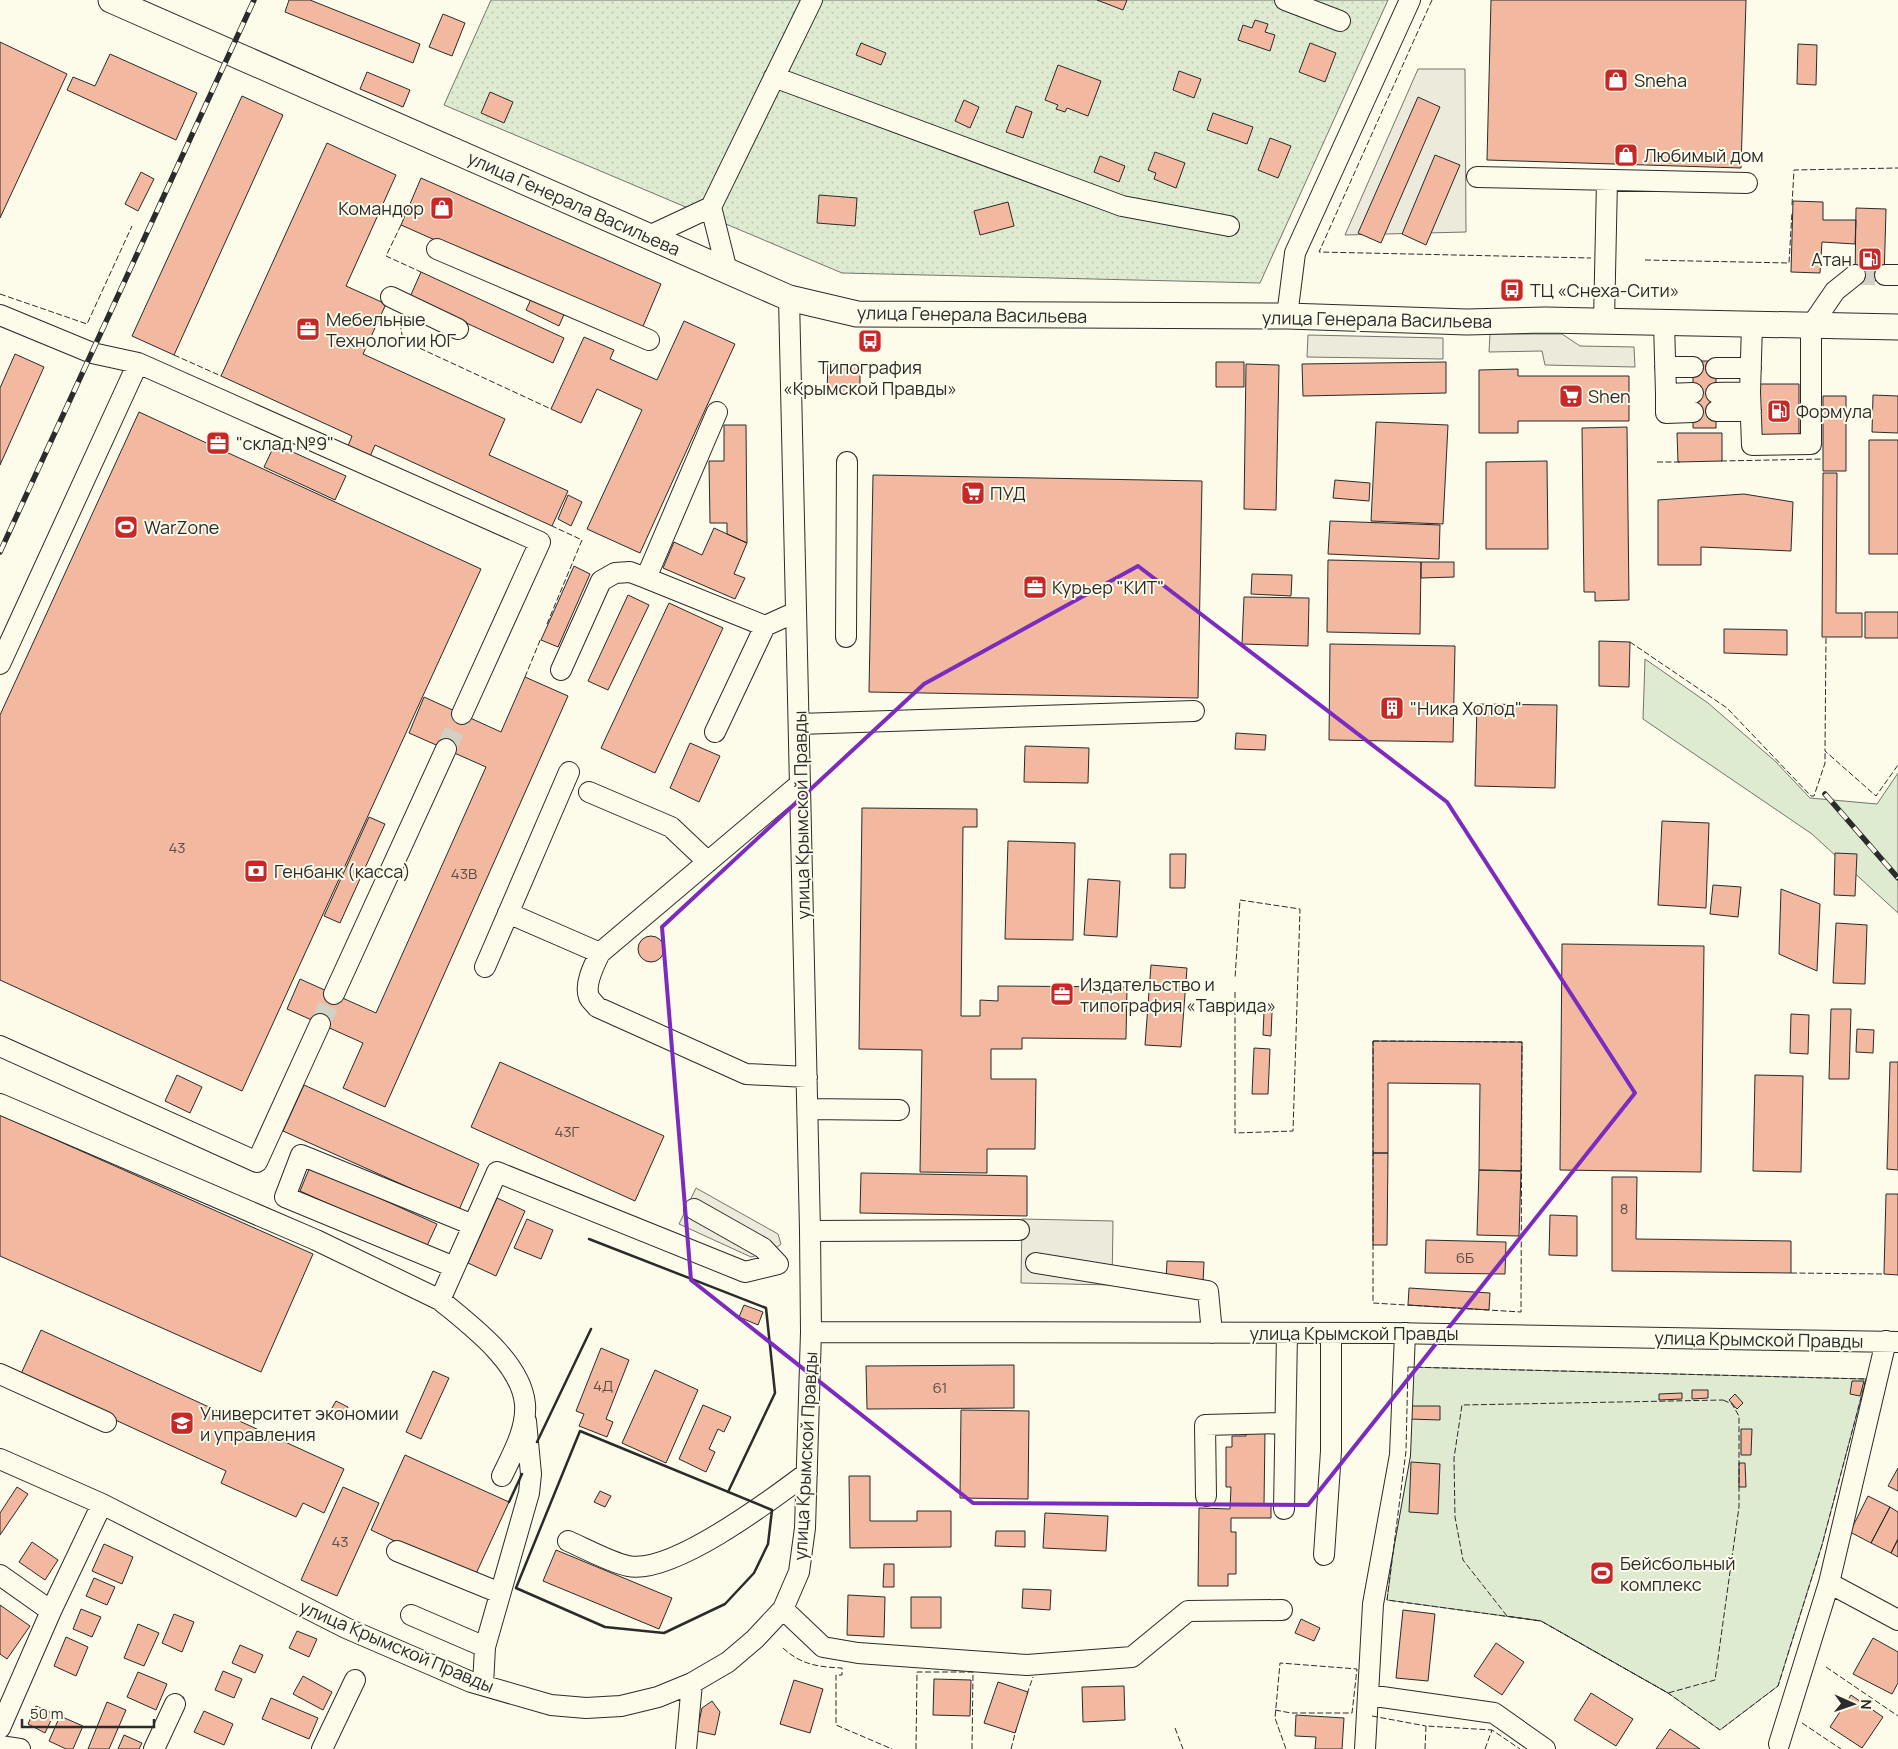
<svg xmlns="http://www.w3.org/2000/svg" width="1898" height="1749" viewBox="0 0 1898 1749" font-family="Manrope,sans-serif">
<defs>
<pattern id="garden-dots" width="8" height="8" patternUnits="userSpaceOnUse" patternTransform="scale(1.25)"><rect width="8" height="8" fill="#deebd1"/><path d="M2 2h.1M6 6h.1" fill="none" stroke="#bfcab4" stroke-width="1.8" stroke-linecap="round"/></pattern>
</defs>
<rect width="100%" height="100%" fill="#fdfbea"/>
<path fill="#deebd1" stroke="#74746e" d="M1645 659 1708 703 1775 761 1810 798 1877 804 1898 773V913L1812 834 1643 719Z
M1408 1367 1866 1379 1822 1545 1778 1686 1720 1730 1668 1693 1541 1621 1387 1600 1406 1451Z"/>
<path fill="url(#garden-dots)" stroke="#74746e" d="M491 0H1388L1260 283 842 273 444 105Z"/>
<path fill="#eceadb" stroke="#74746e" d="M1418 69H1465L1466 232 1345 235Z
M1490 334H1562L1580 346 1634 347 1635 367 1545 365 1542 351 1489 352Z
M1308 335 1443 338V359L1307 357Z
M696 1188 778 1234 781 1244 771 1252 751 1257 679 1224Z
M1022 1219 1113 1221 1112 1285 1021 1283Z"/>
<path fill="#f2b8a0" stroke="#2b2b2b" d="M289 0H310L420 44 413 63 285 12Z
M1097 0H1127L1123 10Z
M1491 0H1746L1741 168 1487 160Z
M443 14 465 23 452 56 429 47Z
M1255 20 1268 24 1265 32 1275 35 1270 51 1238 40 1243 25 1252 28Z
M0 42 67 74 0 218Z
M861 43 886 53 881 65 856 55Z
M1310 43 1336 53 1325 82 1299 72Z
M1798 44 1817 45 1816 85 1797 84Z
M110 54 197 93 176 140 67 90 73 77 95 86Z
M1058 65 1101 81 1088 116 1067 108 1065 112 1056 109 1058 105 1045 100Z
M1179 71 1201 79 1194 98 1173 90Z
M367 72 410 90 403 107 360 89Z
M490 92 513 102 504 123 481 113Z
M242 96 283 115 174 355 132 336Z
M1418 97 1440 107 1381 243 1358 233Z
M964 100 979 107 970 128 955 121Z
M1016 106 1032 112 1023 138 1006 132Z
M1213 113 1253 127 1247 144 1207 130Z
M1270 138 1291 146 1278 178 1258 170Z
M327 143 396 175 346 286 386 304 363 354 505 419 489 455 568 491 552 526 375 445 368 461 346 451 352 436 221 376Z
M1155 152 1185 163 1176 188 1154 179 1156 173 1148 170Z
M1435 155 1460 165 1426 245 1402 234Z
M1100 156 1125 166 1119 182 1094 172Z
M141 172 154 179 138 211 125 204Z
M421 178 661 284 641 331 401 225Z
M819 195 857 198 855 226 817 223Z
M1793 201 1823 202V220H1856L1855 244 1822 242 1820 273 1791 272Z
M1008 202 1014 226 980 235 974 211Z
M1856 208 1886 209 1884 281 1855 280Z
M421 272 564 338 553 363 410 297Z
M532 297 565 312 559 326 526 310Z
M684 321 735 344 640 553 587 529 642 410 597 389 581 423 551 409 584 337 614 350 610 359 657 380Z
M15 354 44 367 0 465V388Z
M1693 361H1716V428H1693Z
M1216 362H1244V387H1216Z
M1446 362V393L1303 396 1302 364Z
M828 364H860V393L827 392Z
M1246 364 1279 365 1276 510 1244 509Z
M1518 369V376H1629V421H1518V433H1479V370Z
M1759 384H1799V438H1759Z
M1873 395 1898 396V433L1872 432Z
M1823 396H1846V471H1823Z
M139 412 481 569 242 1091 0 980V715Z
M1376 422 1448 425 1443 524 1371 521Z
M724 425H746L747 543 727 534V523H710L709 461H724Z
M1627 427 1629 600 1595 601V592H1584L1582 428Z
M1677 433H1722V461L1678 462Z
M1869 440H1898V554H1869Z
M275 444 346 476 335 500 264 467Z
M1547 461 1548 549H1486V462Z
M1823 473H1837L1836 613H1862V637H1822Z
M873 475 1202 481 1198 698 869 692Z
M1335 480 1370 483 1369 501 1333 498Z
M1744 494 1793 502 1791 551 1701 547V565H1658V500Z
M568 495 582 502 571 526 558 519Z
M1330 521 1440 525 1439 559 1328 554Z
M714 528 747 543 734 574 745 578 735 599 663 568 674 542 702 555Z
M1328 560 1421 562 1420 634 1327 632Z
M1421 562H1454V577L1421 578Z
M574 566 590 574 558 647 541 640Z
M1252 574 1292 575 1291 596 1251 594Z
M628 595 649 605 608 690 588 681Z
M1244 597 1309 598 1308 646 1242 644Z
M669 603 723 628 655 773 601 748Z
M1865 612H1898V638H1865Z
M1724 629 1787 630V655L1724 653Z
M1599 641 1630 642 1629 687 1599 686Z
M1330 644 1455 646 1453 742 1329 740Z
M525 677 568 696 385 1107 343 1088 363 1043 287 1009 300 979 376 1013 486 767 409 733 424 697 501 732Z
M1477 704 1557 705 1555 788 1475 786Z
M1236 733 1266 735 1265 750 1235 749Z
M690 743 720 756 699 802 670 788Z
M1025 746 1089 748 1088 783 1024 782Z
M862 808 977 809V827H963L961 1016H980V1000L998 1001V986L1127 987 1126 1039 1022 1038V1049H991V1079H1036L1035 1149H987V1173L920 1172 922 1050 859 1049Z
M369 817 385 824 340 923 324 916Z
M1662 821 1709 823 1706 908 1658 905Z
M1008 841 1075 843 1073 940 1005 939Z
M1835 853 1857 854 1855 896 1834 895Z
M1170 854H1186L1185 888H1170Z
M1088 879 1120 881 1117 937 1084 935Z
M1713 885 1741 887 1738 917 1710 914Z
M1781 889 1820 904 1817 971 1779 954Z
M1836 923 1867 925 1865 984 1833 983Z
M638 949a13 13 0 1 1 26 0a13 13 0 1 1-26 0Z
M1562 944 1704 946 1701 1172 1560 1170Z
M1151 965 1187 968 1181 1047 1145 1045Z
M1831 1009H1851L1849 1079H1829Z
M1264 1012H1272L1271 1036 1263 1035Z
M1791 1014 1809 1015 1808 1054 1790 1053Z
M1857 1029 1874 1030 1873 1053 1856 1052Z
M1373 1041 1522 1042 1521 1171 1479 1170 1480 1084 1388 1083V1153H1373Z
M1254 1048 1270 1049 1268 1094H1252Z
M500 1062 664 1136 635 1201 471 1127Z
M1890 1062H1898V1170L1887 1169Z
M177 1075 202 1087 190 1113 165 1101Z
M1755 1075 1803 1076 1801 1172 1753 1171Z
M304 1085 479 1164 459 1210 283 1131Z
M0 1115 313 1254 261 1372 0 1256Z
M1373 1153H1388L1387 1245H1373Z
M310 1167 437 1224 426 1248 300 1191Z
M1479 1170 1521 1171 1519 1236 1477 1235Z
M861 1173 1027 1176V1216L860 1213Z
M1612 1177H1637L1636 1239 1791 1241V1273L1612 1271Z
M1886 1194H1898V1275L1884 1274Z
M497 1198 525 1211 496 1276 468 1263Z
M1550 1215 1577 1216V1256L1549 1255Z
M527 1219 553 1230 541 1259 514 1248Z
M1426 1240 1506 1242 1505 1274 1425 1273Z
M1167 1261 1204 1262 1203 1283 1166 1282Z
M1409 1288 1490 1293 1489 1310 1408 1305Z
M744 1305 763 1312 758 1325 739 1317Z
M41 1330 344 1469 324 1513 303 1503 296 1517 221 1483 226 1471 20 1376Z
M601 1348 629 1360 606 1419 613 1422 607 1437 579 1426 584 1414 576 1411Z
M1014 1365V1408L867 1409 866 1366Z
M655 1370 698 1390 666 1463 622 1443Z
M433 1371 449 1378 421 1439 406 1432Z
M1852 1381H1864L1860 1396 1850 1394Z
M1692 1390H1708V1398L1692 1399Z
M1682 1393V1399L1659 1400V1394Z
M1735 1394 1743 1403 1737 1409 1729 1400Z
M336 1401 348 1407 341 1421 328 1415Z
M703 1405 731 1417 724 1432 718 1429 709 1449 715 1452 706 1472 679 1459Z
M1410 1406H1440V1420L1409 1419Z
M961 1410 1029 1411 1028 1499 960 1498Z
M1741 1429H1752L1751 1455H1741Z
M1246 1430 1265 1431 1264 1505H1271V1518H1231V1532H1236V1574H1228V1586H1198L1199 1508 1230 1509 1231 1487H1226V1447H1232V1436H1246Z
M405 1455 509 1502 474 1578 371 1530Z
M1411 1462 1440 1464 1438 1514 1409 1512Z
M1739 1463H1745L1746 1487H1739Z
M1898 1468V1491L1888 1486Z
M849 1476H870V1521H917V1511H951V1547L850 1548Z
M17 1487 28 1494 0 1535V1513Z
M343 1487 379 1503 337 1596 301 1580Z
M600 1491 611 1496 605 1507 594 1502Z
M1868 1496 1890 1507 1871 1543 1850 1532Z
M1890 1507 1898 1512V1539L1891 1553 1871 1543Z
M1045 1513 1108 1516 1106 1551 1043 1548Z
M996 1531H1025V1547L995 1546Z
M1898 1539V1557L1891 1553Z
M32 1542 58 1560 45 1580 19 1562Z
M104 1544 133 1557 122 1584 92 1571Z
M556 1550 672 1598 659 1629 543 1581Z
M884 1564H894V1587H883Z
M94 1578 115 1587 107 1605 86 1596Z
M1023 1589 1051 1590 1050 1610 1022 1608Z
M848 1595 885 1597 884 1637 847 1635Z
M911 1597H941V1628H911Z
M0 1605 30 1626 7 1659 0 1654Z
M81 1609 101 1617 92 1637 73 1629Z
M1403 1610 1435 1614 1428 1681 1396 1678Z
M174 1614 194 1622 182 1652 162 1643Z
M1301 1619 1320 1628 1314 1641 1295 1633Z
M138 1624 159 1633 144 1666 124 1658Z
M297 1631 317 1639 309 1657 289 1648Z
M66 1637 88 1647 76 1676 54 1666Z
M1873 1638 1898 1652V1683L1892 1694 1853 1674Z
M1496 1643 1524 1662 1502 1695 1474 1676Z
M240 1645 263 1655 255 1673 232 1663Z
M223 1671 242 1679 234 1698 215 1690Z
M138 1672 167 1684 156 1710 127 1697Z
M303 1676 332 1692 323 1710 293 1694Z
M934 1679 971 1680 970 1716 933 1715Z
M794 1680 823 1689 810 1733 780 1724Z
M998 1682 1028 1692 1015 1733 984 1723Z
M1124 1686 1125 1720 1083 1722 1082 1687Z
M1591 1693 1633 1719 1616 1746 1574 1720Z
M1851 1695 1883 1717 1862 1748 1830 1727Z
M271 1698 318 1718 309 1739 262 1719Z
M712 1701 720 1712 715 1735 697 1731 702 1708Z
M107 1702 126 1710 109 1749H88Z
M36 1706 54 1714 45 1733 28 1724Z
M204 1711 233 1724 224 1745 194 1732Z
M1296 1715 1344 1718 1342 1749H1315L1316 1737 1295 1736Z
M60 1716 83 1726 73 1749H66L49 1741Z
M1670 1729 1700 1749H1656Z
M124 1735 142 1743 139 1749H118Z"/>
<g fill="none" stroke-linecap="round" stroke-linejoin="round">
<path stroke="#d3d1c4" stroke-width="20" stroke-dasharray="20 10" stroke-linecap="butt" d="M1855 275H1885
M446 749 462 714
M320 1024 334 994"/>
<g stroke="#2b2b2b" stroke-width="22">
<path id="minor" d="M1285 0 1340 21
M774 77 1122 206 1229 226
M1477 177 1747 183
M711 207 812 0
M649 236 711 207 726 267
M437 249 649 340
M1885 275H1898
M391 297 458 329
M0 315 92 353 138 363 540 542 462 714
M1287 316 1295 253 1410 0
M1604 322 1607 180
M1664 323 1666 394 1693 393
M1665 367H1693
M1716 368H1751
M1750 392 1752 325
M1716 393 1750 392 1752 445 1811 444V326L1835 291 1855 275
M1666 394V413L1693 412
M1716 411H1751
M717 412 646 578 765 626
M846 637 847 462
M0 664 138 363
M561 670 601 581 615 573 630 572 646 578
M799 724 1194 711
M715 732 765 626 796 612
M800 784 600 953C594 965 584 984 589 997 591 1001 595 1004 597 1007L746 1074 807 1077
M589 792 671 827 708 862
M508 913 600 953
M485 967 569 772
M334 994 446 749
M0 1046 257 1162 320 1024
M0 1104 316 1240 440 1300
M808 1109 899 1110
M810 1231 1019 1230
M1036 1263 1208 1291 1212 1333
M454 1267 285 1197 301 1155 473 1225
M811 1332 1389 1333 1898 1342
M0 1374 106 1422
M0 1459 102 1504 346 1628 471 1682 551 1705 586 1708 621 1706 658 1697 692 1683 728 1662 755 1639 783 1609 799 1572 805 1528 811 1332 810 1231 789 298
M502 1476C512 1455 527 1429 525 1404 521 1362 470 1325 440 1300L497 1172 745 1272 778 1264 763 1248 694 1209
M1206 1496 1205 1425 1285 1423
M1284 1509 1287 1333
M568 1541C584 1548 612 1563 628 1566 672 1575 771 1500 807 1473
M397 1551 500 1593
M1324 1555 1331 1451V1333
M0 1575 51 1611
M1829 1583 1898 1620
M783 1609 823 1647 858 1653 1027 1665 1132 1657 1188 1611 1282 1610
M411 1615 485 1647
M483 1685 485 1647 529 1493 531 1474 526 1421
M1368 1695 1494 1713 1545 1749
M0 1728 51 1611 102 1504
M1779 1744 1829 1583 1886 1341
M0 1746 20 1749
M154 1749 175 1704
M322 1749 355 1680
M686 1749 692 1683
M1365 1749 1373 1604 1400 1455 1405 1333"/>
</g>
<g stroke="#2b2b2b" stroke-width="27">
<path id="major" d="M111 0 789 298 857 314 1287 316 1467 322 1545 320 1898 327"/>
</g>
<use href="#minor" stroke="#fdfbea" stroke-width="20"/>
<use href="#major" stroke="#fdfbea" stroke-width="25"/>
<g stroke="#2b2b2b" stroke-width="5.5">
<path id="rail" d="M0 552 254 0
M1825 794 1898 878"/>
</g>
<use href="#rail" stroke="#fdfbea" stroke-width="4" stroke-dasharray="11" stroke-linecap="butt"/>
<path stroke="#2b2b2b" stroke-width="1" stroke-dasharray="6 2.5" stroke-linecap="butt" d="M1432 0 1319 252 1591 258
M1792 205 1794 170 1898 168
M401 225 386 256 421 272
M1645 260 1789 263 1792 212
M0 294 87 324 132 226
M399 315 402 335 415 346 551 409
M174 355 221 376
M1721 461 1823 459
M1657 462H1681
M547 624 582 540 552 526
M1826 638 1825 751 1876 796 1898 765
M1630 642 1727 708 1811 796H1814L1825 763V751
M525 677 541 638
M1235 992V1133L1293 1131 1300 909 1240 900 1235 979
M1373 1041 1522 1042 1521 1312 1373 1303Z
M1791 1273 1884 1274
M1408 1367 1866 1379 1822 1545 1778 1686 1720 1730 1668 1693 1541 1621 1387 1600 1406 1451Z
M1723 1400 1732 1404 1739 1416V1507L1715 1680 1668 1693 1541 1621 1507 1616 1463 1560 1455 1517 1454 1458 1462 1405Z
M783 1648C801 1665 819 1667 842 1668V1675H836V1725L892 1749
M1826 1667 1898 1716
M1027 1694 1033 1677
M1275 1710 1291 1713H1352L1357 1669 1280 1663 1275 1718 1286 1749
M1372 1716 1426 1726
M1802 1723 1841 1749
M1175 1728 1183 1749
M916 1749 917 1672H973L972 1749
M1011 1749 1016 1730
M1425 1749 1426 1726 1492 1730
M1485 1749 1492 1730 1520 1749"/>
<path stroke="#2b2b2b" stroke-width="2.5" d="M589 1239 766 1308 775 1393 728 1492
M580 1431 772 1510 768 1544 754 1573 725 1604 664 1633 605 1627 516 1588Z
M537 1442 591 1329
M509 1502 522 1474"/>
</g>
<path fill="none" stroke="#7b2cbf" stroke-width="4" stroke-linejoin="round" d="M1138 566 1447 802 1635 1093 1308 1505 973 1503 691 1280 662 927 924 684Z"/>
<defs>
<g id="shop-square" transform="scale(1.25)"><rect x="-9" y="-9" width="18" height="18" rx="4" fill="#c62828" stroke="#fdfbea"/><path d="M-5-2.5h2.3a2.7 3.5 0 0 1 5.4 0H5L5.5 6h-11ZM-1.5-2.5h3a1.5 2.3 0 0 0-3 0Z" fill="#fff"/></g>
<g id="fuel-square" transform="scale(1.25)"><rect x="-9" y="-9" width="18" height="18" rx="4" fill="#c62828" stroke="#fdfbea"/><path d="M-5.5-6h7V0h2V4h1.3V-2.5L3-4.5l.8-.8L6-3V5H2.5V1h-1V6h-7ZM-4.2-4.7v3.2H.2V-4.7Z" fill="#fff"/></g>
<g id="bus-square" transform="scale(1.25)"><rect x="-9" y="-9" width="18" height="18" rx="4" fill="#c62828" stroke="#fdfbea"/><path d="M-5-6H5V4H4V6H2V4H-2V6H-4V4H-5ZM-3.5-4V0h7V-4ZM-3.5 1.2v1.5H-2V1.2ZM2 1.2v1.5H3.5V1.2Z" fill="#fff"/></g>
<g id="office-square" transform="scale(1.25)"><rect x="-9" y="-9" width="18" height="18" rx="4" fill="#c62828" stroke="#fdfbea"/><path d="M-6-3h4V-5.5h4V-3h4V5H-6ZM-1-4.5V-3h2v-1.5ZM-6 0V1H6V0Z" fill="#fff"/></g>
<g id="supermarket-square" transform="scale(1.25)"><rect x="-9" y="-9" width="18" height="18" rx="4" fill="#c62828" stroke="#fdfbea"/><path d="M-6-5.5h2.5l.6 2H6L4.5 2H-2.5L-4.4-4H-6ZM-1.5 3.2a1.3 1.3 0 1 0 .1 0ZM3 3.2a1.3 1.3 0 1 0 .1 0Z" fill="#fff"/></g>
<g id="stadium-square" transform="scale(1.25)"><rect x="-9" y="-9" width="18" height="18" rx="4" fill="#c62828" stroke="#fdfbea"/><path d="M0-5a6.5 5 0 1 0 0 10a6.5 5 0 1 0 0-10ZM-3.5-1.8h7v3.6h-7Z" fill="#fff"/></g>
<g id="building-square" transform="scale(1.25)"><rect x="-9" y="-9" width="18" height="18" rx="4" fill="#c62828" stroke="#fdfbea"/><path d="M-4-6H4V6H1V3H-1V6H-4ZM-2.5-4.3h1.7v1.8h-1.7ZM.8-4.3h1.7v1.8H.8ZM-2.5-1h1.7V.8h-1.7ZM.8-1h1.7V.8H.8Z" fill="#fff"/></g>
<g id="bank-square" transform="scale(1.25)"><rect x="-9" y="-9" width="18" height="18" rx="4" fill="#c62828" stroke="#fdfbea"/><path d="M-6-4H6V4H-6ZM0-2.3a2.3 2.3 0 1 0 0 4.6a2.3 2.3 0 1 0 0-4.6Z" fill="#fff"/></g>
<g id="university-square" transform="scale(1.25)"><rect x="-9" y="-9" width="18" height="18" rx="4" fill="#c62828" stroke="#fdfbea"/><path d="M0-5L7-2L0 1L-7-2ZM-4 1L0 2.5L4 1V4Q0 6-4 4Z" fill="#fff"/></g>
</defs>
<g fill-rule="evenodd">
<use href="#shop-square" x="1616" y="80"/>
<use href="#shop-square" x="1626" y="155"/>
<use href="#shop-square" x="442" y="208"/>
<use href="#fuel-square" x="1870" y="259"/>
<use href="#bus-square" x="1512" y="290"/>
<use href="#office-square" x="308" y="329"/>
<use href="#bus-square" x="870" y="341"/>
<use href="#supermarket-square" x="1571" y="396"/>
<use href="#fuel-square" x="1779" y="411"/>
<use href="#office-square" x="218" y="443"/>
<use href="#supermarket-square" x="973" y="493"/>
<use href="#stadium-square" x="126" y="527"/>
<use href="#office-square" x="1035" y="587"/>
<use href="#building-square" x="1392" y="708"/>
<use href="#bank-square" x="256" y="871"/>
<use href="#office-square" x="1062" y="994"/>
<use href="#university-square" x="182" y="1423"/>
<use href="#stadium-square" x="1602" y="1573"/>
</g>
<g text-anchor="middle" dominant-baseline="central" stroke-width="4" stroke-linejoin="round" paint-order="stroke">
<g font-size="15" fill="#5d4e48">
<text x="177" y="847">43</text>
<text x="464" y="873">43В</text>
<text x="567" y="1131">43Г</text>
<text x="1624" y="1208">8</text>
<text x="1465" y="1257">6Б</text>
<text x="603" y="1385">4Д</text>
<text x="940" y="1387">61</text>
<text x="340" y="1541">43</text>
</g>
<g font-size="18" fill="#2b2b2b" stroke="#fdfbea" text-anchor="start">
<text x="1634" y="80">Sneha</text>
<text x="1644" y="155">Любимый дом</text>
<text x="424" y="208" text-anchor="end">Командор</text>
<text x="1852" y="259" text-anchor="end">Атан</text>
<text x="1530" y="290">ТЦ «Снеха-Сити»</text>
<text x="326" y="319">Мебельные<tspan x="326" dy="21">Технологии ЮГ</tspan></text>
<text x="870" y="367" text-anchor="middle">Типография<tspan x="870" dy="21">«Крымской Правды»</tspan></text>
<text x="1588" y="396">Shen</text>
<text x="1796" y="411">Формула</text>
<text x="236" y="443">"склад №9"</text>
<text x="990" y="493">ПУД</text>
<text x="144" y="527">WarZone</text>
<text x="1052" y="587">Курьер "КИТ"</text>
<text x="1410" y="708">"Ника Холод"</text>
<text x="274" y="871">Генбанк (касса)</text>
<text x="1080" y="984">Издательство и<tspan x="1080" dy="21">типография «Таврида»</tspan></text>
<text x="200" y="1413">Университет экономии<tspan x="200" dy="21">и управления</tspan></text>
<text x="1620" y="1563">Бейсбольный<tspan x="1620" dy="21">комплекс</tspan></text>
</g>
<g font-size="18" fill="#2b2b2b" stroke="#fdfbea">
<text transform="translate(574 203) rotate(24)">улица Генерала Васильева</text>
<text transform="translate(972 314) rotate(1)">улица Генерала Васильева</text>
<text transform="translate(1377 319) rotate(1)">улица Генерала Васильева</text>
<text transform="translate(801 815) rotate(-91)">улица Крымской Правды</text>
<text x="1354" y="1333">улица Крымской Правды</text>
<text transform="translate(1759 1339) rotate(1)">улица Крымской Правды</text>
<text transform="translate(805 1456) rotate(-87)">улица Крымской Правды</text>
<text transform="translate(397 1646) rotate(23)">улица Крымской Правды</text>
</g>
</g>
<g transform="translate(1853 1704) rotate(92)" stroke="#fdfbea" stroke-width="4" paint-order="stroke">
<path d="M0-4L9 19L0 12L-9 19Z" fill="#2b2b2b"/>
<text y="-8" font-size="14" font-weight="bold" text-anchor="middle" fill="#2b2b2b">N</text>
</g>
<path d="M22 1719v8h132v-8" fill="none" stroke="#2b2b2b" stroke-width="2.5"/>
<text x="30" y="1719" font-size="15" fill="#2b2b2b" stroke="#fdfbea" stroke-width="4" paint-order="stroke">50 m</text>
</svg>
